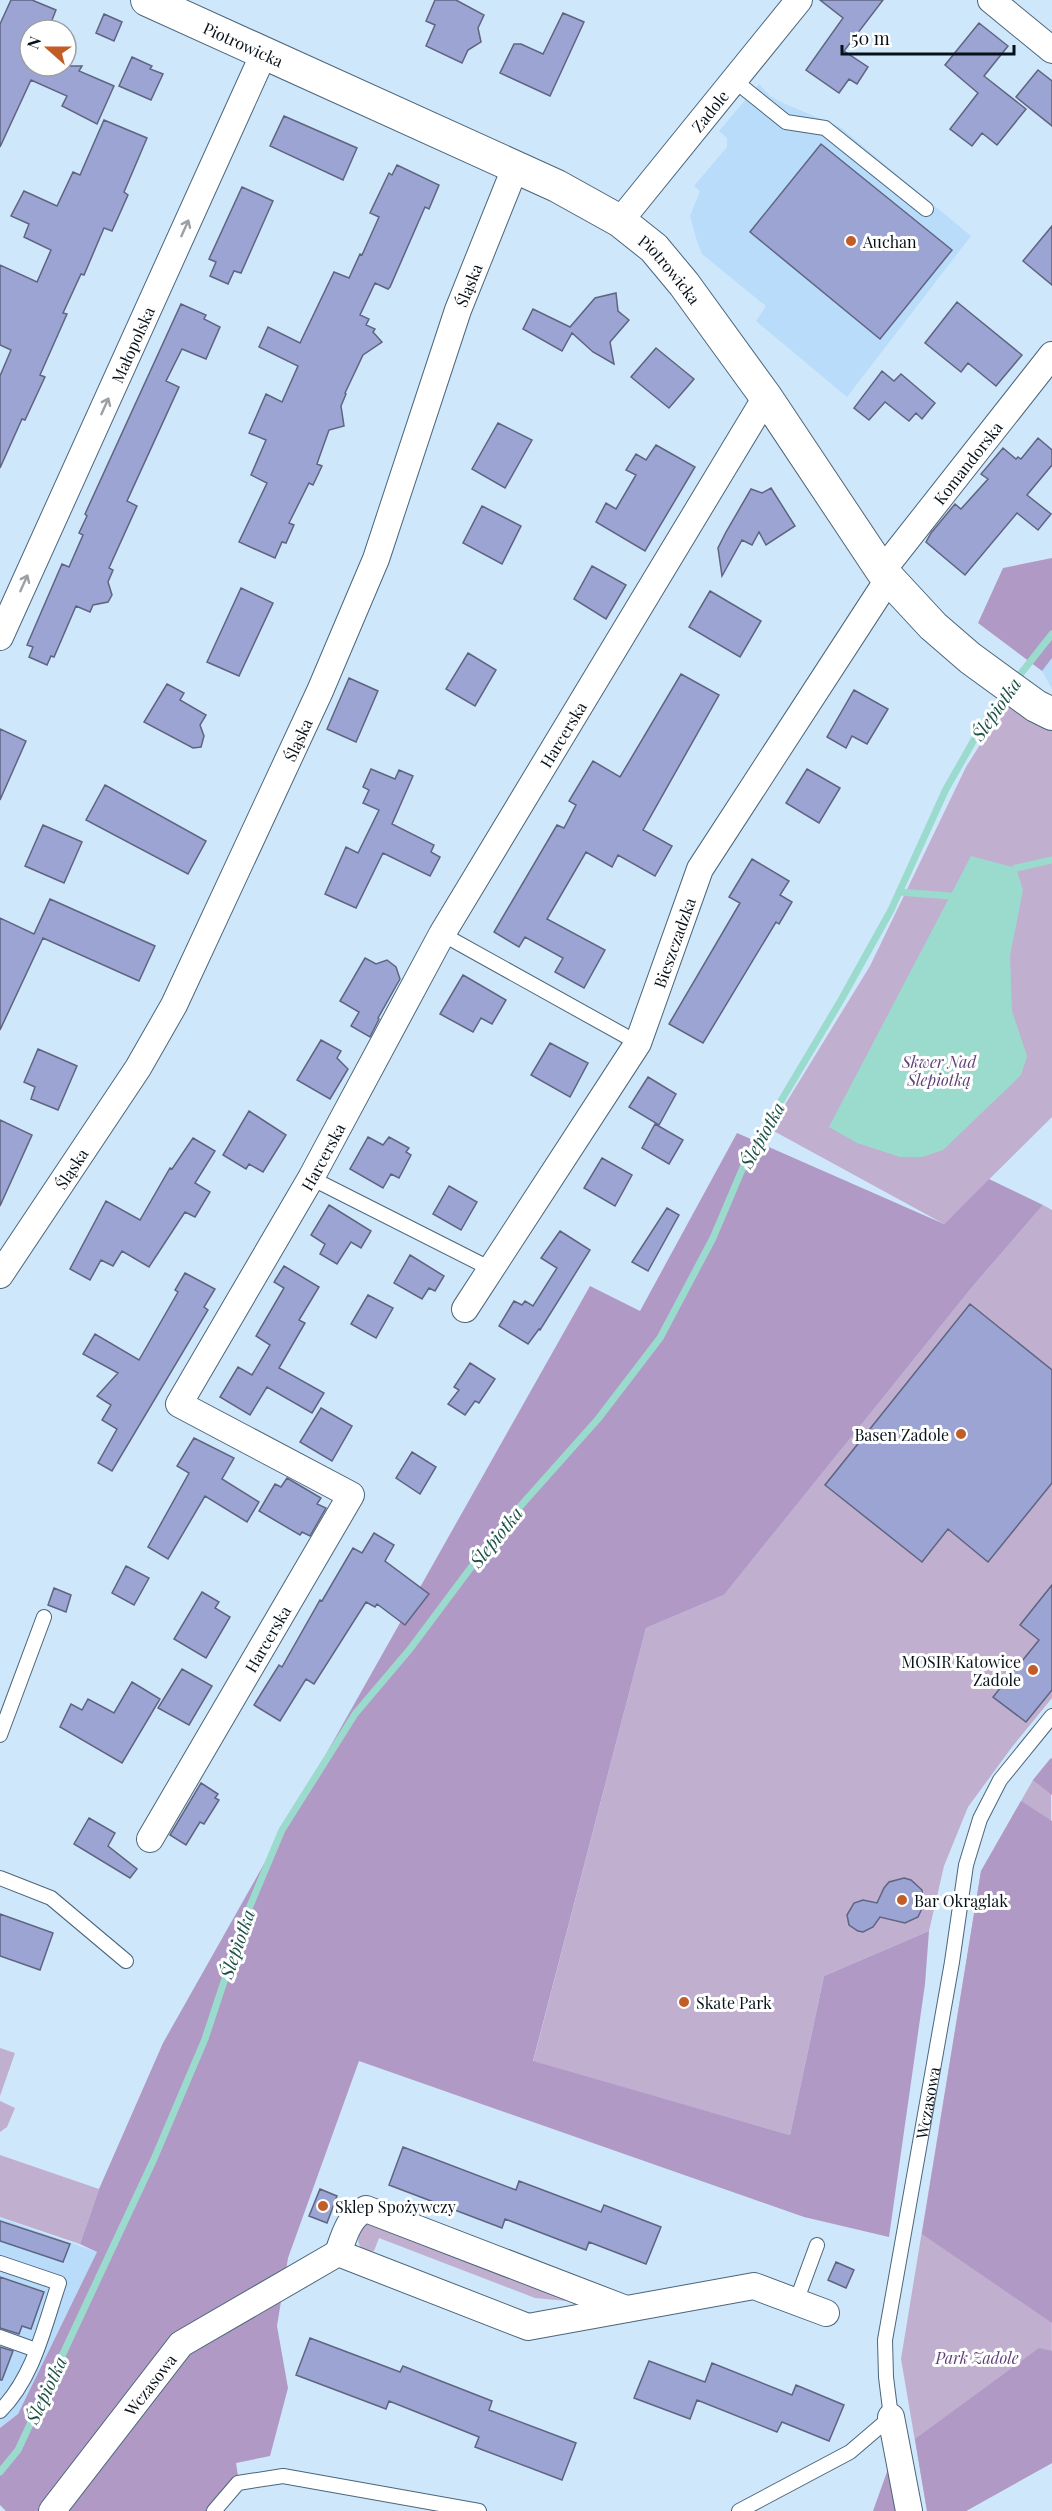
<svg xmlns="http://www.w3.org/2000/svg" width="1052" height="2511" viewBox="0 0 1052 2511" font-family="'Playfair Display',serif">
<rect width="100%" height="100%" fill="#cfe7fb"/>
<path fill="#b8dcfa" d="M759 84 770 96 785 104 840 127 971 236 847 397 756 321 766 306 702 254 696 238 690 216 700 191 694 186 727 147V138L719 131Z
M1052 658V689L1042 671Z
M0 2218 97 2252 18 2414 0 2428Z"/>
<path fill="#c1afd0" d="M1006 703 1052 729V1117L944 1224 770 1129 870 966 966 767Z
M1043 1205 1052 1210V1698L1012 1747 968 1807 944 1866 929 1931 824 1976 790 2135 533 2062 646 1628 724 1595 973 1286Z
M1051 1758 1052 2463 966 2511H927L901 2359 981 1871 1033 1780Z
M0 2048 15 2053 0 2096Z
M0 2101 15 2108 7 2127 0 2132Z
M0 2155 99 2189 80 2244 0 2217Z
M363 2221 569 2292 567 2301 535 2298 379 2238 374 2251C353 2252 357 2235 363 2221Z"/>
<path fill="#b099c5" d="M1052 558V658L1042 671 978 623 1003 568Z
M737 1133 944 1224 989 1179 1043 1205 973 1286 724 1595 646 1628 533 2061 790 2135 824 1976 929 1931 925 1984 889 2237 804 2217 359 2061 288 2258 277 2326 288 2388 270 2456 236 2463 238 2476 213 2511H6L0 2505V2428L18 2414 97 2252 80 2244 99 2189 163 2043 590 1286 640 1311Z
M1051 1758 1052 1759V1795L1033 1780Z
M1021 1801 1052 1821V2323L922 2234 981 1871Z
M1039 2348 1052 2351V2463L966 2511H927L915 2439Z
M893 2455 903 2511H873Z"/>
<path fill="#9bdbcd" d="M971 856 1016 868 1023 890 1010 956 1012 1011 1027 1056 1021 1075 943 1150 922 1157H900L857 1143 829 1127Z"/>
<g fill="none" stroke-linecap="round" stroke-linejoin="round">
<path stroke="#9bdbcd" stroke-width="7" d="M1015 681 1052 634
M1016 868 1052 860
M899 892 950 896
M0 2472 18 2450 154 2159 205 2039 245 1918 282 1830 355 1714 410 1649 499 1530 598 1419 660 1338 713 1238 747 1158 841 1000 891 910 946 789 987 717 1006 693"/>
</g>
<path fill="#9ba4d2" stroke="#5f6481" stroke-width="1.5" d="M11 0H32L56 10 48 30H30V66H82L79 71 114 86 97 124 62 106 67 96 31 80 0 147V24Z
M435 0H456L484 15 478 28 481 42 468 50 462 63 426 46 435 25 426 21Z
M820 0H883L844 51 868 67 857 84 849 79 839 93 806 70 843 18Z
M563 13 584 22 550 96 500 73 514 44H521L543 54Z
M104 14 122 22 114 41 96 33Z
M979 23 1008 46 984 76 1026 109 997 145 982 133 972 146 950 129 978 93 945 65Z
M132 57 152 66 150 69 163 74 151 100 119 86Z
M1038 70 1052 81V126L1016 97Z
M284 116 357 148 343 180 270 146Z
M104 120 147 138 124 192 128 195 112 231 104 228 84 275 81 274 63 313 67 314 40 375 45 377 25 420 22 419 0 468V376L11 350 0 345V265L37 282 51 250 24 237 29 224 11 216 24 191 57 206 73 172 80 175Z
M821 144 952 250 880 339 750 232Z
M397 165 439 185 429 209 425 207 390 287 388 289 375 283 360 315 369 319 366 325 375 329 373 332 382 342 363 355 345 393 346 394 341 406 344 426 329 430 319 458 317 464 322 466 313 485 309 483 289 523 294 525 286 543 282 542 275 558 239 542 267 483 251 475 266 440 249 433 266 394 282 402 298 366 259 347 268 327 300 343 334 272 349 278 360 254 362 255 379 217 370 213 389 173 392 175Z
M242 187 273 201 241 273 234 271 228 284 210 276 216 262 209 259Z
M1052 226V285L1023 261Z
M616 293 618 311 629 320 610 342 614 364 593 352 572 333 562 351 523 329 533 309 570 327 595 298Z
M957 302 1022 355 996 386 968 363 961 372 925 343Z
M181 304 206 315 204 319 220 327 206 359 182 349 166 381 179 387 127 501 137 506 109 568 113 570 108 582 112 595 108 602 93 605 90 612 76 606 54 657 51 656 47 665 29 657 33 647 27 645 62 564 69 567 83 535 79 533 87 516 85 514Z
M656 348 694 379 669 408 631 377Z
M882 371 894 381 901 374 935 403 922 419 916 413 909 421 885 402 869 420 854 408Z
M498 423 532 440 505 488 472 469Z
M1038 438 1052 450V465L1027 495 1051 514 1038 530 1017 513 965 575 926 542 931 533 955 504 961 509 988 479 981 474 1003 448 1016 459 1018 457 1021 459Z
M656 445 695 467 645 551 596 522 606 503 616 509 636 475 626 470 636 454 646 460Z
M771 488 795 526 766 545 759 532 752 545 742 540 722 576 718 548 726 532 751 489 762 493Z
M482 506 521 526 502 564 463 543Z
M592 566 626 585 606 619 574 599Z
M241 588 273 603 239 676 207 662Z
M710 591 761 621 740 657 689 627Z
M468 653 496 670 475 706 446 689Z
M681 674 719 695 643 830 672 846 655 876 618 855 612 867 586 852 547 919 605 950 584 988 555 972 563 958 525 937 519 947 494 932 557 825 564 828 576 805 569 801 593 761 620 777Z
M349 678 378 691 356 742 327 729Z
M167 684 184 693 180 700 206 715 200 725 204 736 201 747 193 748 144 722Z
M854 690 888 709 867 744 852 736 846 748 827 737Z
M0 729 26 741 0 800Z
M371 769 395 779 399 770 413 776 392 824 434 845 431 852 440 857 430 876 383 853 356 908 325 894 346 847 358 853 379 810 363 803 369 790 363 787Z
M807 769 840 788 819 823 786 803Z
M105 785 206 841 188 874 86 820Z
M43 825 82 842 64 883 25 866Z
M752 859 789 881 780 895 792 902 779 924 776 922 703 1043 669 1024 740 903 729 897Z
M50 899 155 946 139 981 43 938 0 1030V918L34 934Z
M365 958 376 964 387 960 396 967 400 979 378 1018 379 1019 370 1037 351 1026 359 1012 340 1001Z
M463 975 506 1000 492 1024 481 1018 473 1032 440 1014Z
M321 1040 341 1051 337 1058 348 1069 330 1099 297 1080Z
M550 1043 588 1063 570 1097 531 1075Z
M38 1049 77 1066 58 1110 31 1099 35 1087 24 1082Z
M648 1077 676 1094 659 1125 629 1107Z
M249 1111 286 1135 263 1172 249 1164 246 1169 223 1155Z
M0 1120 32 1135 0 1206Z
M655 1124 683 1140 669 1164 642 1148Z
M368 1137 383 1145 389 1137 409 1148 406 1152 411 1155 399 1178 391 1174 383 1188 350 1169Z
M193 1138 215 1151 195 1183 210 1192 195 1217 185 1212 149 1267 122 1251 113 1266 101 1260 90 1280 70 1269 106 1201 140 1220 170 1168 172 1169Z
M602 1158 632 1175 615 1206 584 1188Z
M449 1186 477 1202 461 1230 433 1214Z
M329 1205 371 1231 361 1248 351 1242 337 1264 320 1254 325 1244 311 1235Z
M667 1208 679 1215 648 1271 632 1262Z
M560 1231 590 1250 540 1330 539 1329 528 1344 499 1326 514 1301 522 1305 525 1301 533 1306 557 1268 541 1258Z
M410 1255 444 1276 435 1291 429 1288 422 1299 394 1283Z
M284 1266 319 1287 299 1320 305 1323 279 1368 324 1393 312 1413 267 1387 250 1415 220 1397 238 1367 252 1375 270 1345 256 1336 284 1288 274 1282Z
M185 1273 215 1289 204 1307 208 1310 112 1471 98 1463 117 1429 102 1420 111 1405 97 1396 118 1373 83 1354 95 1334 139 1360 178 1292 175 1290Z
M368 1295 393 1308 376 1338 351 1324Z
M970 1304 1052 1370V1483L988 1562 948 1529 922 1562 825 1485Z
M470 1363 495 1379 479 1403 475 1401 465 1415 448 1404 459 1390 454 1387Z
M321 1408 352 1426 332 1461 300 1442Z
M194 1438 234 1458 222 1479 259 1502 247 1522 205 1496 168 1559 148 1547 189 1473 177 1466Z
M412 1452 436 1467 420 1494 396 1478Z
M287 1478 321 1498 317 1504 326 1508 310 1536 302 1532 300 1535 259 1511 275 1484 281 1487Z
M374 1533 394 1545 385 1561 429 1594 405 1625 377 1604 375 1607 366 1602 314 1684 306 1679 280 1721 254 1705 279 1665 282 1667 320 1600 322 1601 353 1548 362 1553Z
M126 1566 149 1578 134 1605 112 1593Z
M1052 1585V1690L1026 1722 993 1697 1039 1640 1020 1625Z
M54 1588 71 1595 66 1612 48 1605Z
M202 1592 219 1602 215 1608 230 1617 206 1658 174 1639Z
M182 1669 212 1686 189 1725 158 1708Z
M132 1682 160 1699 122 1763 60 1727 71 1704 82 1710 88 1699 114 1713Z
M201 1783 218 1794 215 1798 219 1800 204 1824 200 1822 186 1845 170 1835Z
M89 1818 115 1833 108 1846 137 1869 130 1878 74 1844Z
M904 1878 911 1880 922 1890 924 1904 918 1917 905 1923 880 1917 873 1927 863 1932 858 1931 849 1925 847 1915 854 1903 863 1900 877 1903 884 1888 889 1882Z
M0 1914 53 1933 40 1970 0 1956Z
M403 2147 516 2190 519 2181 601 2212 604 2205 661 2227 646 2264 589 2242 586 2250 505 2219 502 2228 389 2185Z
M320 2189 337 2196 327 2223 309 2216Z
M0 2221 70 2244 63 2262 0 2241Z
M836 2262 854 2270 846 2288 828 2280Z
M0 2277 44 2292 31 2329 22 2326 19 2334 0 2328Z
M310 2338 400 2372 403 2366 428 2376 492 2401 489 2410 576 2443 562 2480 475 2447 479 2437 389 2401 386 2409 296 2375Z
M0 2347 13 2351 2 2380H0Z
M649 2361 705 2382 712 2363 792 2395 796 2385 844 2405 829 2441 782 2422 777 2432 697 2400 690 2419 634 2398Z"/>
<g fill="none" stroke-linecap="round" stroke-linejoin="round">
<g stroke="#4c667b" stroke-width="16">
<g id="service">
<path d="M735 81 786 122 825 128 926 209"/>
<path d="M442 934 638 1043"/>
<path d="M311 1178 491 1269"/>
<path d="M0 1735 44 1617"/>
<path d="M0 1878 51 1898 126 1961"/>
<path d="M0 2263 59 2283C44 2327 34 2377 0 2411"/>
<path d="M796 2302 817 2245"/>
<path d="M0 2337 36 2350"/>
<path d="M214 2511 238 2483 283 2476 479 2511"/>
<path id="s1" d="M739 2511 850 2452 891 2417 886 2377 885 2340 952 1962 966 1865 980 1819 1000 1780 1052 1716"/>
</g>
</g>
<g stroke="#4c667b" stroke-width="28">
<g id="minor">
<path d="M991 0 1052 50"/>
<path id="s2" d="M620 221 799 0"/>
<path id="s3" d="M882 571 1052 355"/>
<path id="s4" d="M0 637 264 53"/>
<path id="s5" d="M0 1275 138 1068 174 1005 320 691 376 559 458 310 515 168"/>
<path id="s6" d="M465 1309 638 1043 700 869 889 578"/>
<path id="s7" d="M150 1839 351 1495 179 1404 311 1178 442 934 766 397"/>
<path d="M338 2253C344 2236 349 2216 366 2209L626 2309"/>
<path d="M891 2417 909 2511"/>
<path id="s8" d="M52 2511 181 2344 338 2253 528 2327 754 2286 826 2313"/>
</g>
</g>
<g stroke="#4c667b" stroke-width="34">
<g id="tertiary">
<path id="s9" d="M147 0 557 186 620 221 654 248 684 284 766 397 882 571 933 626 970 658 1036 706 1052 714"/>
</g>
</g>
<use href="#service" stroke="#fff" stroke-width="14"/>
<use href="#minor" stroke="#fff" stroke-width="26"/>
<use href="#tertiary" stroke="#fff" stroke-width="32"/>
</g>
<defs><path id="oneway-shaft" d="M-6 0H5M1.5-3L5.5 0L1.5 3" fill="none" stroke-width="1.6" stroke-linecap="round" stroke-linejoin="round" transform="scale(1.5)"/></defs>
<g stroke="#9ca0a3">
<use href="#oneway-shaft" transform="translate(185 228) rotate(-66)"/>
<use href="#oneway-shaft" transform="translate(105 406) rotate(-66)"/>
<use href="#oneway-shaft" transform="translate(24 583) rotate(-66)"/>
</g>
<g fill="#c15d26" stroke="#fff" stroke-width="2">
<circle cx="851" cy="241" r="6"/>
<circle cx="961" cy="1434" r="6"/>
<circle cx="1033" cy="1670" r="6"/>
<circle cx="902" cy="1900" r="6"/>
<circle cx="684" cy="2002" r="6"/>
<circle cx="323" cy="2206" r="6"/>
</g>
<g text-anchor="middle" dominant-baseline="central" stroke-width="6" stroke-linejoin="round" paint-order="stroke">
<g font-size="16" fill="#071119" stroke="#fff">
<text stroke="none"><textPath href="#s9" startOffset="106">Piotrowicka</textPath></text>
<text stroke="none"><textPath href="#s2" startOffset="142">Zadole</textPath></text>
<text stroke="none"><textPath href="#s9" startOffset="592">Piotrowicka</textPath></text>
<text stroke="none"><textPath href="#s5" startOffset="1100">Śląska</textPath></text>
<text stroke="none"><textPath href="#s4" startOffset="321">Małopolska</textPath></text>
<text stroke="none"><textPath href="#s3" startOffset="138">Komandorska</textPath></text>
<text stroke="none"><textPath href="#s7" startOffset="1365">Harcerska</textPath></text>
<text stroke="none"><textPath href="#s5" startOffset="614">Śląska</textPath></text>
<text stroke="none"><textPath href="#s6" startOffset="424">Bieszczadzka</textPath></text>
<text stroke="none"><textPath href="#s7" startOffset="879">Harcerska</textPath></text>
<text stroke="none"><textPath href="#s5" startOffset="128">Śląska</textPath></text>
<text stroke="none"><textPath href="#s7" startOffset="232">Harcerska</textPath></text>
<text stroke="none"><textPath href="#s1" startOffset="498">Wczasowa</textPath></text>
<text stroke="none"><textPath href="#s8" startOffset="160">Wczasowa</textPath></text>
</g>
<g font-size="16" fill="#071119" stroke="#fff" text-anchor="start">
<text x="863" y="241">Auchan</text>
<text x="949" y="1434" text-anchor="end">Basen Zadole</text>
<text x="1021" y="1661" text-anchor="end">MOSIR Katowice<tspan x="1021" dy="18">Zadole</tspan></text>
<text x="914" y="1900">Bar Okrąglak</text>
<text x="696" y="2002">Skate Park</text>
<text x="335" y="2206">Sklep Spożywczy</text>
</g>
<g font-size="16" font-style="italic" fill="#5f3f78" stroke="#fff">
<text x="939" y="1061">Skwer Nad<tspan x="939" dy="18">Ślepiotką</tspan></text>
<text x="977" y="2357">Park Zadole</text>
</g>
<g font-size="18" font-style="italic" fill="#1b5147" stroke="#fff">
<text transform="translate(996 709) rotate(-55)">Ślepiotka</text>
<text transform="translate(762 1135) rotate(-61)">Ślepiotka</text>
<text transform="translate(496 1537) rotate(-51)">Ślepiotka</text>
<text transform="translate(237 1944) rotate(-71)">Ślepiotka</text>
<text transform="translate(46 2390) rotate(-65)">Ślepiotka</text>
</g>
</g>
<g transform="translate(48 48) rotate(291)"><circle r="28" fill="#ffffff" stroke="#9ca0a3" stroke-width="1.5"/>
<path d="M0-4.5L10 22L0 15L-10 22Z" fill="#c15d26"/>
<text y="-9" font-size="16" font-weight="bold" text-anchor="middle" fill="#071119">N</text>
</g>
<path d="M842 45v9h172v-9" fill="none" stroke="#071119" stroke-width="3"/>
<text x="851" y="45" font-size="18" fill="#071119" stroke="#ffffff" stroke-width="4.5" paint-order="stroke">50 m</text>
</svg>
